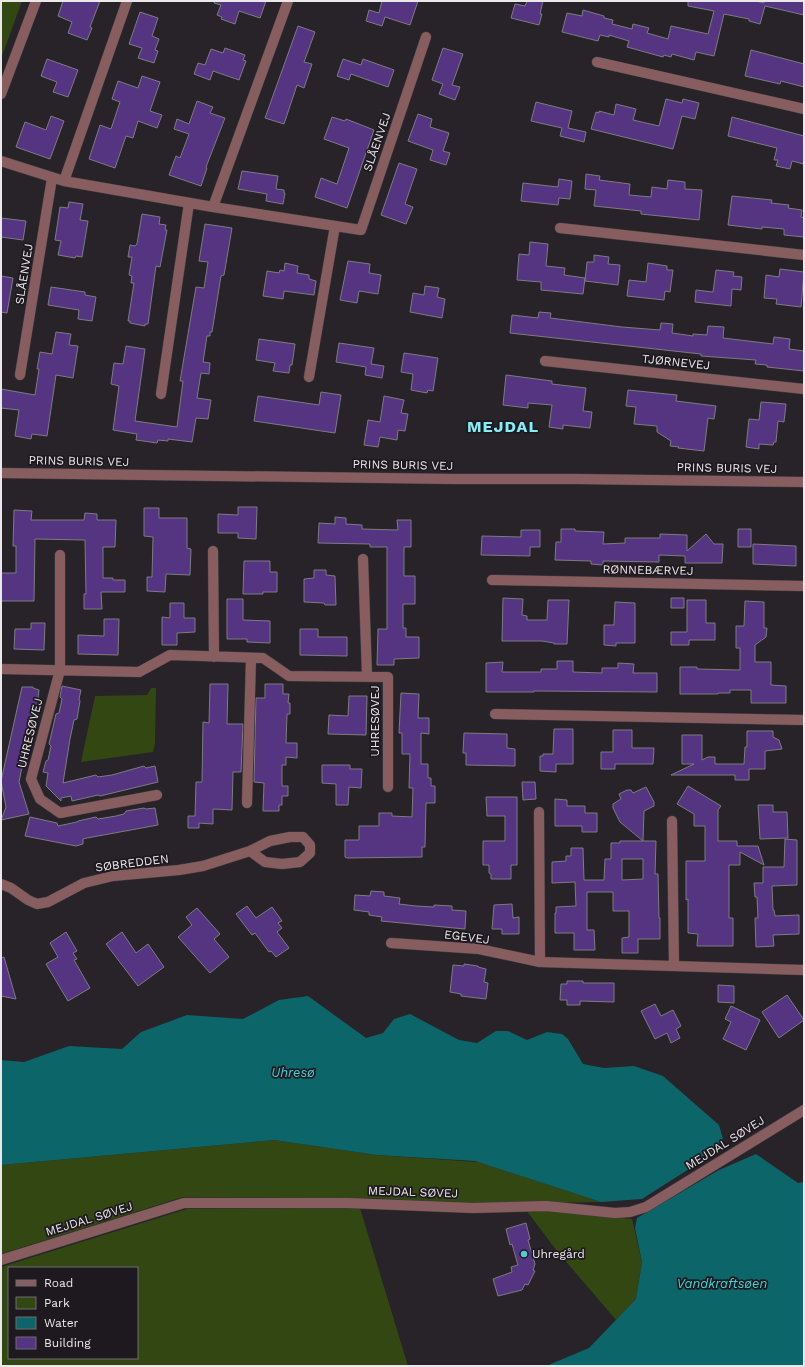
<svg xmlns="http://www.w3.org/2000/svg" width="805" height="1367" viewBox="0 0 805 1367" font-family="'Work Sans',sans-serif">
<rect width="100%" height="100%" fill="#272328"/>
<path fill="#334712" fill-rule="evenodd" d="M1 1H22L1 59Z
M151 688H156L155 743 153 752 81 762 95 696 147 695Z
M274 1140 377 1155 478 1162 601 1202 478 1204 370 1198 183 1197 1 1254V1165Z
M360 1208 408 1366H1V1267L187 1209ZM9 1268H137V1358H9Z
M526 1210 563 1211 632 1219 642 1262 636 1299 616 1320 557 1251Z"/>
<path fill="#0c6568" d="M308 996 366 1038 383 1033 394 1019 410 1014 459 1040 477 1043 496 1031H508L527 1040 547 1032 562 1034 568 1039 583 1064 604 1068 634 1066 663 1076 719 1125 723 1139 711 1155 642 1199 601 1202 475 1161 377 1155 274 1140 1 1165V1060L24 1062 69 1046 122 1049 141 1032 187 1015 243 1019 279 1000Z
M756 1154 798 1183 804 1182V1366H546L589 1348 636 1299 642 1262 635 1228 637 1218 719 1170Z"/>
<path fill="#553582" stroke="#7d7b82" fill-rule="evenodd" d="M63 1H100L90 27 92 28 87 40 68 33 72 22 58 16Z
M215 1H266L260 18 239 11 235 24 221 19 222 17 217 15 221 5 214 3Z
M382 1H418L410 25 385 17 382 26 366 21 369 10 379 13Z
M527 1H543L540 14H542L539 25 511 18 515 4 525 6Z
M688 1H756L764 3V1H804V15L765 6 760 24 749 21V19L724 14 714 56 696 52 694 60 672 54 671 57 664 55 663 57 627 47 629 41 609 35V37L600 35 598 41 562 32 567 13 582 16 583 10 604 16V18L613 20 612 24 632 29 633 24 649 28 647 33 668 39 671 26 708 34 714 11 688 6Z
M140 12 158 18 152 36 159 39 155 50 158 51 154 63 138 58 142 48 129 44Z
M298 26 315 32 304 62 312 64 304 88 297 85 284 124 265 118Z
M225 48 245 55 243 60 246 61 239 80 213 71 210 80 194 74 198 63 205 65 211 49 223 53Z
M443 48 463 54 452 85 460 87 455 100 439 94 443 84 432 80Z
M751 50 804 64V87L781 81 780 84 745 76Z
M47 59 78 70 68 97 53 92 57 82 41 76Z
M343 59 361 65 363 59 394 70 388 87 351 74 349 80 337 76Z
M142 76 160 82 150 111 162 115 157 128 138 121 133 138 126 136 115 168 89 159 100 125 111 129 120 102 112 99 118 81 138 88Z
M666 99 682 103 683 99 699 103 695 119 682 116 673 149 591 129 596 112 599 113V111L614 115 616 104 636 109 633 120 659 126Z
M197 101 213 107 210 113 225 118 206 167 207 168 201 186 169 175 176 156 180 158 189 134 174 129 177 119 189 124Z
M536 102 572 111 568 128 586 132 584 142 560 136 562 128 531 121Z
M418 114 432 119 430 127 449 133 443 151 450 153 446 165 430 160 433 150 408 141Z
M51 116 64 121 50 159 16 147 25 122 46 130Z
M332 117 345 121 346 119 374 130 347 208 315 197 321 178 337 184 349 148 324 139Z
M732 117 804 136V164L792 161 790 169 776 166 778 160H774L777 148 728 136Z
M399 163 417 169 405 204 413 207 406 224 381 215Z
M242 171 278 176 276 189 284 190V193H285L283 204 266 201 267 194 238 189Z
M586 174 600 176 599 180 630 184 629 195 651 197 652 187 667 189 668 180 685 182V189L702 190 699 220 641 214V211L594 206 596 190 585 189Z
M559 179 572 181 570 199 559 198 558 205 521 201 523 183 558 187Z
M732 196 772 200 771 203 789 205 788 208 802 210 801 217 804 218V237L784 235V229L762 227V229L728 225Z
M69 202 83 204 80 220 88 221 82 257 76 256 75 258 58 255 61 241 55 240 60 207 68 208Z
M142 214 160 217 159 224 166 225 165 230H167L160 267 156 266 148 324H145V326L130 323V321H128L134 283H131L132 276 129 275 132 257H128L130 245 135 246 137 244Z
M1 218 26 221 23 240 1 237Z
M205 224 232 228 224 275 221 276 212 332H210V336H207L203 362 210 363 209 374 201 373 197 398 211 400 208 419 196 418 192 442 168 439V441L158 440 157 443 136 440 137 434 113 430 119 386 111 384 114 363 123 364 126 346 145 349 135 421 177 427 183 381H180L196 287 204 288 208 262 199 261Z
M530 242 548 244 546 266 565 268 564 275 585 278 583 294 541 290V282L517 280 519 254 529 255Z
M594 255 609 257 608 264 620 265 618 285 585 281 587 262H594Z
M348 261 370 264 369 273 381 275 378 294 359 291 357 303 340 300Z
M285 263 298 266 297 273 309 275V279L316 281 314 295 284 291 283 299 263 296 267 271 279 273 280 270 284 271Z
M648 263 667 266V270H673L670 292 665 291 664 300 627 296 629 280 646 282Z
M780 269 804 272 801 307 776 304 777 299 764 298 766 275 779 277Z
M716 270 734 272 733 276 742 277 741 290 732 289 731 306 695 302 696 290 713 292Z
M1 276 13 278 7 313 1 312Z
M425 286 439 288 437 297 445 299 442 318 410 312 413 293 424 295Z
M51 287 85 292V295L96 297 92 321 78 319 79 310 48 305Z
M539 312 551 313 550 318 622 327 660 330 661 323 673 324 672 333 693 336V334L707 335 708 326 724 327 723 338 773 344 774 337 790 339 789 349 804 351V371L767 367V365L755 364 756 360 701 356V354L510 333 512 315 538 318Z
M56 332 71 334 69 345 78 346 73 378 56 375 47 436 32 434 31 439 15 436 19 410 1 408V389L35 395 39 369H37L40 352 52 354Z
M259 339 295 344 292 365H290L289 373 273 371 275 363 256 360Z
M339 343 374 348 371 364 384 366 382 378 365 375 366 367 336 362Z
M404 353 438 358 433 391 428 390 427 393 411 390 413 374 401 372Z
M506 375 552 381V384L586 388 583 411 592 412 590 428 563 425V429L549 427 552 405 528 403V408L503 405Z
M628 390 677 395 676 401 716 406 714 419 708 418 704 451 678 448 679 447 670 446 671 441 657 432V426L634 424 636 407 626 406Z
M321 392 341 395 335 433 254 421 258 396 319 405Z
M384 396 404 400 401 413 408 414 405 431 398 430 397 440 380 437 378 447 364 445 368 420 380 422Z
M761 402 786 404 784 422 778 421 776 442H774L773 445 759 444V449L746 447 749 419 759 420Z
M238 507H257L256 539 238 538V533H218V514L238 515Z
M144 508H159V518H187V548L191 549 190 575 166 574 165 592 147 591V577H152L153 537 144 536Z
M14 510 32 511 31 520H84L85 513 97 514V520H116L115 547H103V578H113V580H125V592H101L102 609H84V594H86L85 540 35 539 34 601H1V573H16V546H13Z
M335 517 346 518V524L362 525V529L398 530 397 520H411V547H404V576H415V604H403V628H406V637H419V658L394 659V665H377L378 629H387V547H370V544L318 543 319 523 335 524Z
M561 529H575V531L604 532 603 544 625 543V538H660V534L687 535V551L706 534 714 544H723L722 563H685V556L659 555V562L603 561V565L591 564V561L555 560 556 542H561Z
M738 529H751V547H738Z
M521 530H540V547H530V556L481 555 482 536 521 537Z
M753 544 796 546V566L753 564Z
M244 561H270V572H277V592H263V594H243Z
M314 570H326V575L335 576 336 605H325L324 603 304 602V579L314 578Z
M503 598 523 599 522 615 527 616V620H547L548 600H569L567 644H554V643L542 641H502Z
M671 598H684V608H671Z
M227 599H243V620L270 621V643L247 642V639H227Z
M687 600H706V623H715V640H689V645H671V632H687Z
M745 601 764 602V628H767L766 637 755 645V662H771V685L786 686V703H751V690H730V693H718V694H680V667H697V669L740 670V648H736V626H744Z
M615 602 635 603V643H616V646L604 645V625H614Z
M170 603H184V618H195V632L177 633V645H162V617L170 618Z
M104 619H119L118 655 78 654V635L104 636Z
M31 623H45L44 650 14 649 15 629H31Z
M300 629H318V637H347V656L300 655Z
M557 661H573V672L602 673V668H618V663L634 664 633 673H657V692L534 691V692H486V663L503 662 502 672H541V669H557Z
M210 684H228L227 724H243L241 772H233L232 810 213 809V824L199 823V828H188V816H195L196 782H202L203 722 209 723Z
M265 684H283V694H289L288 703H290V714H287L286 743H297V758L286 757V765H282V786H288V796H282V805H279V811H263L264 783 254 782 256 698H265Z
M62 686 81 690 79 699 80 701 77 719 74 720 70 739 63 783 96 775 98 777 112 775 144 766 146 768 155 766 158 782 100 796 98 795 72 801 71 796 61 798V801L46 786 48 773 43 772 46 761 48 760 51 746 49 744 56 714 59 713 62 699 60 697Z
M22 687H33V688L39 690 38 698 39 701 35 719 33 720 27 746 28 748 24 766 22 767 19 782 29 814 1 820 6 807 1 781Z
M401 693 419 694 418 718H429V734L421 733V764H428V778H431V786H435V803H426L425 847H422V857L347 858 345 857V840H359V826H379V813H392V816L412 817 413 788H409L410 754H402V733H399Z
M349 696H367L366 735 328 734 329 715 348 716Z
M554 729H573V764H556V772L540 771V756H543V754H553Z
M613 730H632V748H654L653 764H615V769H601V752H613Z
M747 731H773V737L779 740 782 749 765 751V769H749V780H735V775H671L694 764H682V735H702V760L708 757H715V764H744L745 747H747Z
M464 733 507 734V748L515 749V766L466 765V753H463Z
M322 765H350V769H362L361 788 349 787 348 805H336V784L322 783Z
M522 782H535L536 799 523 800Z
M688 786 721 806 718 810V841H737V846H758L764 865 740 852V865H729V918H733V946H697L698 934 688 933V899L686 900V861H705V826H694V814L677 804Z
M646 787 654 802V806L644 811 643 841H656L655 874H658L659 918H660V939H638V953H622V938L629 937V911H613V892H587V930H594L595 950H574V933H555V913H556V907L576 906 575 882 552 883V862L566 861V856H571V848H583L584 880H604L605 859H611V843H620V841H643L620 822 613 808V804L621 799 619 794 627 790H631L633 793ZM622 859H643V879L622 880Z
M486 797H517V865H511V879H491V874L489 873V865H483V841H505V816H487Z
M555 799 567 800V806H585V813H597V832H582V826H555Z
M758 805H773V812H787L788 838 760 839Z
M144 808 146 809 155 808 158 825 87 838 83 839V844L76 846 25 836 30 817 57 823 58 826 77 822 78 821 96 817 98 819 116 816 124 814 126 811Z
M785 839 797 840V885L772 886 773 910H774L775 916 799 915V934L773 935 774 946 756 947 755 918H758L757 897H755L754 883H763V867H784Z
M371 891 384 892V896L400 898 399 904 416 906 434 907V905L452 906V910L466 911 465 929 381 921 382 917 369 915V912L354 910 355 895 370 896Z
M512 904 513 918 519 917V934H502V929H492L494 905Z
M247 906 256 918 272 907 282 921 278 923 282 928 277 932 289 948 276 957 271 951 269 952 255 933 252 935 236 914Z
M197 908 220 934 214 939 229 957 210 973 178 937 192 925 186 917Z
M66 932 77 951 73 953 77 959 74 960 90 988 68 1001 46 964 58 957 50 943Z
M122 932 136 953 148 944 164 967 138 986 106 944Z
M4 957 16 999 1 996V958Z
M464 964 478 966V967L486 969 484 982 488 983 486 999 461 996V994L450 992 453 965 464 966Z
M567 981H583V983H614V1002L580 1001V1005H567V1000H560L561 984H567Z
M718 985 734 986V1003L718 1002Z
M787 995 804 1020 779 1038 762 1012Z
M655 1004 661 1016 673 1010 681 1026 676 1029 680 1038 671 1043 667 1033 655 1039 641 1011Z
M731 1006 760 1020 746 1050 723 1039 731 1022 725 1019Z
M526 1223 530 1239 528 1240 535 1264 533 1270 535 1271 528 1285 525 1284 522 1290 498 1296 493 1279 512 1272 511 1267 518 1265 512 1244 510 1245 506 1229Z"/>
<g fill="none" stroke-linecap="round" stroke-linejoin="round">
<g stroke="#423f43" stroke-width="11">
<path id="minor" d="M597 62 804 109
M1 94 36 1
M1 161 64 181 213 207 361 230 426 37
M64 181 127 1
M213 207 288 1
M560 228 804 255
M545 361 804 389
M20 375 52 178
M309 377 335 226
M161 394 189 203
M1 473 454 479H577L804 482
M213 551 214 657
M60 555V670L31 779 40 799 60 813 157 795
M363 559 367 676
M492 580 804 586
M1 669 139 672 170 655 263 658 289 676 388 677V787
M495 714 804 720
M247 803 251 658
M539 812 540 962
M672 821 674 966
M1 884 11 888 28 900 37 904 48 902 84 883 113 876 179 870 203 866 250 851 270 841 290 837H303L310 845V853L300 862 282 864 265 862 250 851
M391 943 479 949 540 962 804 970
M1 1260 184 1203H348L473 1208 546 1206 615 1213 630 1212 646 1207 804 1110"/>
</g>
<use href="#minor" stroke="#885d60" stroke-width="10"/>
</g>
<circle fill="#51ccd5" stroke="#1d191e" stroke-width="1.5" cx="524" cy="1254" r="4"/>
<g text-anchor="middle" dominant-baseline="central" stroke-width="3.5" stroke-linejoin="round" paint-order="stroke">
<g font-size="12" fill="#ebe8ec" stroke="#1d191e">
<text transform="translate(377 142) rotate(-71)">SLÅENVEJ</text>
<text transform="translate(24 274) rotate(-81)">SLÅENVEJ</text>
<text transform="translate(676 362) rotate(6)">TJØRNEVEJ</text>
<text transform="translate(79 461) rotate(1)">PRINS BURIS VEJ</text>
<text transform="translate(403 465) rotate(1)">PRINS BURIS VEJ</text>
<text transform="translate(727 468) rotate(1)">PRINS BURIS VEJ</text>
<text transform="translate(648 570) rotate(1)">RØNNEBÆRVEJ</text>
<text transform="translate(375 721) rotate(-90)">UHRESØVEJ</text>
<text transform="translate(30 733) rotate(-76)">UHRESØVEJ</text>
<text transform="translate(132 863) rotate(-7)">SØBREDDEN</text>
<text transform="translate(467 937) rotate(7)">EGEVEJ</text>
<text transform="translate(725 1143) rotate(-32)">MEJDAL SØVEJ</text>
<text transform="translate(413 1192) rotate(2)">MEJDAL SØVEJ</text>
<text transform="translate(89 1219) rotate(-17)">MEJDAL SØVEJ</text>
</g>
<g font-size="12" fill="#ebe8ec" stroke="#1d191e" text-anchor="start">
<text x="532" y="1254">Uhregård</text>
</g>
<g font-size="13" font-style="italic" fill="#3ad7dc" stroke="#1d191e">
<text x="293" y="1072">Uhresø</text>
<text x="722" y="1283">Vandkraftsøen</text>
</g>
<g font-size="16" font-weight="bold" letter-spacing="1" fill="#82eef6" stroke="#1d191e">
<text x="503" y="426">MEJDAL</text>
</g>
</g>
<rect width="805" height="1367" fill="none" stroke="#ebe8ec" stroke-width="4"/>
<rect x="8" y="1267" width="130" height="92" fill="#1d191e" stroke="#6f6c70"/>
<rect x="16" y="1280" width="20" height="6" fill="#885d60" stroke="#6f6c70"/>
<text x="44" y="1287" font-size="12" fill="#ebe8ec">Road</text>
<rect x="16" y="1297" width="20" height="12" fill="#334712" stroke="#6f6c70"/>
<text x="44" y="1307" font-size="12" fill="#ebe8ec">Park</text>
<rect x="16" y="1317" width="20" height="12" fill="#0c6568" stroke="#6f6c70"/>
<text x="44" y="1327" font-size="12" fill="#ebe8ec">Water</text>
<rect x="16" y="1337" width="20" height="12" fill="#553582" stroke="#6f6c70"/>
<text x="44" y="1347" font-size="12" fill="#ebe8ec">Building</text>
</svg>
